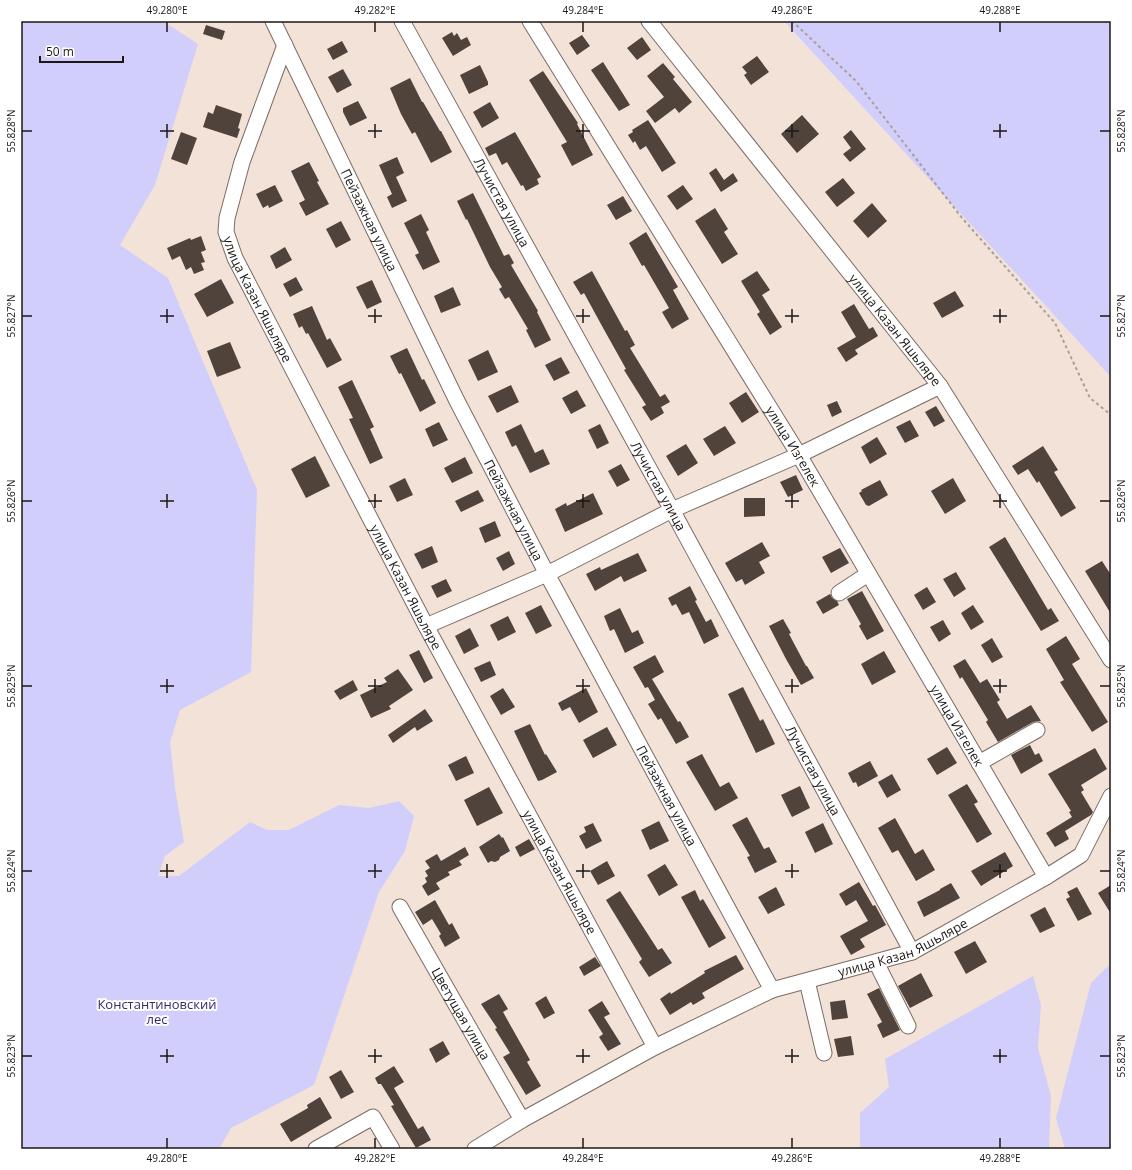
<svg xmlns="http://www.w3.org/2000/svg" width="1132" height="1170" viewBox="0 0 1132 1170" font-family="'Open Sans',sans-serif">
<rect width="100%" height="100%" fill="#f2e2d8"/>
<path fill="#d1cefc" d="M21 21H163L198 44 155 185 120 245 168 278 257 490 251 672 180 710 170 742 175 788 184 842 165 856 158 876H179L250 822 267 830H289L339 805 369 808 399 801 414 816 405 851 379 892 314 1085 231 1128 219 1149H21Z
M784 21H1111V377Z
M1111 963V1149H1065L1056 1118 1091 983Z
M1033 976 1041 1005 1038 1048 1051 1096 1049 1149H860V1113L889 1087 885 1059Z"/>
<path fill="#50433b" d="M206 25 225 31 222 40 203 34Z
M452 32 454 36 457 33 461 40 467 37 471 45 453 56 442 38Z
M582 35 590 46 577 55 569 43Z
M642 37 651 50 637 60 627 48Z
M342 41 348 52 333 60 327 49Z
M757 56 769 72 751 85 744 75 747 73 742 67Z
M603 62 630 105 619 111 591 70Z
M663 63 675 77 673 79 692 102 679 113 675 108 655 123 646 111 664 97 647 76Z
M480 65 488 82V85L469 94 460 75Z
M343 69 352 85 337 93 328 77Z
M543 71 578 123 577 124 593 155 572 166 561 145 567 142 529 80Z
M410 78 422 102H423L440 131H441L452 152 431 163 415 132 412 134 401 114 390 88Z
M358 101 367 118 350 126 343 112V108Z
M490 102 499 118 482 128 473 112Z
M216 105 242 114 238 128 240 129 237 138 203 127 208 112 213 114Z
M802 115 819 134 797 153 781 134Z
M648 120 676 163 662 172 646 146 640 150 635 141 633 143 628 135 633 132 632 130Z
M851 130 866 149 850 162 843 154 851 148 843 137Z
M181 132 197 138 187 165 171 159Z
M515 132 541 177 537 179 539 184 526 191 523 185 521 186 507 162 502 165 496 153 489 156 485 148Z
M397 157 404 173 396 177 407 201 392 208 387 197 392 194 379 165Z
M309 162 319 181 317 182 329 204 306 216 299 203 305 200 291 171Z
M716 168 724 180 733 173 738 181 721 192 709 173Z
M843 178 855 193 837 207 825 192Z
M275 185 283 201 269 208 268 205 263 208 256 194Z
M683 185 693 199 677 210 667 196Z
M473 193 504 256 509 254 514 263 511 265 538 311 537 312 551 340 535 348 526 330 528 329 509 297 505 299 499 289 502 287 490 267 467 219 466 220 457 201Z
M623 196 632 211 616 220 607 205Z
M872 203 887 221 868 238 853 221Z
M715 208 728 229 724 232 738 254 722 264 695 221Z
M421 214 429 230 426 232 440 262 423 270 415 255 419 253 404 223Z
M341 221 351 240 336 248 326 229Z
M646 232 678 287 673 290 689 319 672 329 662 312 669 308 644 265 642 266 629 243Z
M201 236 206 250 201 252 205 262 201 263 204 270 194 274 191 267 186 270 180 256 172 260 167 248 190 238 191 240Z
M285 247 292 260 276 269 270 256Z
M592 271 625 331 627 330 635 345 630 348 660 397 665 394 670 402 661 407 664 413 651 421 642 407 646 405 624 370 626 369 602 326 584 293 581 295 573 282Z
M757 271 770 290 762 295 782 327 770 335 757 314 760 312 741 281Z
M296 277 303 290 290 297 283 284Z
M221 279 234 303 207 317 194 294Z
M372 280 382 302 367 309 356 287Z
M453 287 461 305 441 313 434 296Z
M955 291 964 306 942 318 933 303Z
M854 304 869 329 873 327 878 336 855 350 858 354 846 362 837 348 856 337 841 312Z
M312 306 327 340 330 338 342 360 327 368 308 333 306 334 302 326 299 328 293 314Z
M230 342 241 368 217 377 207 351Z
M407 348 422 380 424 379 436 403 420 412 401 373 399 374 390 356Z
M488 350 498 372 478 381 468 360Z
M561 357 570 373 554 381 545 365Z
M352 380 374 427 370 429 383 458 370 464 349 419 353 418 338 387Z
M511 385 519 402 497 413 488 396Z
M577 390 586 406 571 414 562 398Z
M746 392 759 412 742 423 729 403Z
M837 401 842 412 832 417 827 405Z
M936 406 945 421 934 427 925 412Z
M910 420 919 436 905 443 896 427Z
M439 422 448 440 433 447 425 429Z
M521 424 535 453 543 449 550 464 530 473 516 445 512 447 505 432Z
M600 424 609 443 597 449 588 430Z
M725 426 736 443 714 456 703 439Z
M877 437 887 454 870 464 861 447Z
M686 444 698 463 678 476 666 456Z
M1043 446 1058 470 1054 472 1076 508 1061 517 1039 481 1037 483 1028 469 1018 475 1012 466Z
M315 456 330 486 306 498 291 469Z
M465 457 473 473 452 483 444 468Z
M621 464 630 480 617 487 608 471Z
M796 475 803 490 788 497 780 482Z
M405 478 413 495 397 502 389 486Z
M953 478 966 501 945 514 931 491Z
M880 480 888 495 869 506 866 505 859 493 862 491 861 490Z
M478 490 484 501 461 512 455 501Z
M593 493 603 514 565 532 555 509 566 503 567 506Z
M744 498H765V516L744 517Z
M495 521 501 536 485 543 479 528Z
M1005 537 1048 610 1051 608 1059 621 1041 631 989 547Z
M762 542 770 556 759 562 765 573 745 585 742 579 736 582 725 563Z
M432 546 438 562 422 569 414 554Z
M840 548 849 563 831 573 822 557Z
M509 551 515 564 503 571 496 558Z
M638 553 647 571 624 582 621 576 595 591 586 574 600 567 601 570Z
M1102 561 1111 575V614L1085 571Z
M956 572 966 589 954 597 943 579Z
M446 579 452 591 437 598 431 586Z
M690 586 697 600 695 601 706 622 711 619 719 636 704 644 689 612 682 615 676 604 672 606 668 598Z
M927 587 936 602 923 610 914 595Z
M862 591 884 631 867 640 859 626 861 624 847 599Z
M830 594 832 598 837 601 839 605 823 614 816 602Z
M541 605 552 626 536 634 525 613Z
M973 605 984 622 971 630 961 613Z
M620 608 632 633 638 630 644 643 625 653 614 629 610 631 604 616Z
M508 616 516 632 498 641 490 625Z
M783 619 791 633 789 634 806 666H807L814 678 801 685 786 659 769 626Z
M943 620 951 634 939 642 930 627Z
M470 628 479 646 464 654 455 636Z
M1066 636 1080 659 1072 664 1108 722 1092 732 1060 682 1064 680 1046 649Z
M992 638 1003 657 992 663 981 645Z
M419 650 433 678 424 683 409 655Z
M884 651 896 672 872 685 861 664Z
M655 655 664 672 652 679 678 722 680 721 689 737 676 744 661 718 658 720 648 704 655 700 648 687 645 688 633 667Z
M965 659 980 683 987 679 1000 700 997 702 1007 719 1031 705 1041 721 1033 722 998 742 986 722 988 720 962 677 960 679 953 666Z
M490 661 496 675 481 682 474 668Z
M398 669 413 690 389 706 391 709 371 718 360 695 387 682 384 678Z
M353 680 358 690 340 700 334 691Z
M743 687 760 721 763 719 775 744 756 753 728 694Z
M503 688 515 707 501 715 490 696Z
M586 688 598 712 579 723 570 707 562 711 558 703Z
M425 709 433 721 417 731 415 727 393 743 388 735Z
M530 724 545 755 546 754 557 772 542 780 538 781 514 731Z
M607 727 617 745 593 758 583 740Z
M1030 745 1035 755 1039 753 1043 761 1021 774 1011 755Z
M947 747 957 763 937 775 927 759Z
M1095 748 1107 769 1081 785 1084 790 1081 792 1093 812 1091 815 1065 831 1069 839 1055 847 1046 833 1072 817 1069 812 1071 811 1048 774Z
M702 754 720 787 729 782 738 798 715 811 686 762Z
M466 756 474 773 456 781 448 765Z
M870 761 878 776 858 787 856 782 853 783 848 773Z
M892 774 901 790 887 798 878 782Z
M967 784 978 802 974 804 992 834 977 843 948 795Z
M800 786 810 808 792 817 781 795Z
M489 787 503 813 477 826 464 800Z
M747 817 764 849 769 847 777 862 755 873 747 857 750 856 732 825Z
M895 818 915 854 923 849 935 870 916 881 898 850 892 853 878 828Z
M659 821 669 841 650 850 641 830Z
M593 823 602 841 586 849 579 836 586 832 584 827Z
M823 823 833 844 815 853 805 832Z
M499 834 502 838 503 837 510 851 500 857 499 860 495 862 491 861 488 863 479 847Z
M529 839 535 849 520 857 515 847Z
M465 847 469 855 459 861 462 865 448 872 450 875 436 883 440 889 428 896 422 886 427 882 425 878 428 876 425 871 430 868 425 861 437 854 441 861Z
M1005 852 1013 866 981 886 971 871Z
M607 861 615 876 598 885 590 871Z
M665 864 678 885 659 896 647 875Z
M859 882 873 906 875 905 886 925 860 939 865 947 851 955 840 936 868 921 856 900 846 906 839 894Z
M951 883 960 898 924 917 917 902 940 890V889Z
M1111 885V914L1098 893Z
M776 887 785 905 768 914 758 897Z
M1077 887 1092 914 1078 921 1066 899 1070 897 1067 892Z
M695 890 700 901 703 899 726 938 709 948 681 897Z
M620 891 658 950 662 948 672 963 649 977 639 962 642 959 606 900Z
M435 900 449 925 452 923 460 938 445 947 439 936 441 934 432 919 423 925 415 912Z
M1045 907 1055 926 1040 933 1030 915Z
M975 941 987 962 966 974 954 952Z
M736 955 744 969 702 993 705 998 693 1005 691 1002 670 1015 660 999 670 992 671 994 705 973 704 971Z
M595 957 601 966 584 976 579 967Z
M921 973 933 996 910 1008 898 986Z
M879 988 900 1030 883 1038 877 1025 882 1022 867 994Z
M499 994 508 1009 503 1012 530 1060 527 1062 541 1086 526 1095 503 1057 510 1053 495 1029 497 1028 481 1004Z
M546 996 555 1013 544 1019 535 1003Z
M845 1000 848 1018 832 1020 830 1002Z
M602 1001 610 1014 604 1017 621 1044 608 1051 599 1037 603 1034 588 1010Z
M851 1036 854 1055 838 1057 834 1039Z
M443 1041 450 1054 436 1063 429 1049Z
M394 1066 404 1082 394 1088 418 1129 423 1126 431 1140 416 1148 391 1106 394 1105 381 1084H378L375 1078Z
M341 1070 354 1092 341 1099 329 1077Z
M320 1097 332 1118 291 1142 280 1124 308 1108 307 1105Z"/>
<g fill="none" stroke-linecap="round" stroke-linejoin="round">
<g stroke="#7a6c64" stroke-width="17">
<g id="minor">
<path id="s1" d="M273 21 457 401 547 574 772 990"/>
<path id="s2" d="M402 21 672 510 912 952"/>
<path id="s3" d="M530 21 799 455 1046 877"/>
<path id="s4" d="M649 21 940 386 1111 660"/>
<path id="s5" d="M285 45 242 162 227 218 226 232 235 258 426 626 655 1047"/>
<path d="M839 593 868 574"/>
<path d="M426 626 547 574 672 510 799 455 940 386"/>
<path d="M979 763 1037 730"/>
<path id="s6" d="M400 907 522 1120"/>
<path d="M876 962 908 1026"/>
<path d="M807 981 824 1053"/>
<path d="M316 1149 373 1117 392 1149"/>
<path id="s7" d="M475 1149 522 1120 655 1047 772 990 912 952 1046 877 1081 855 1111 796"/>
</g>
</g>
<path stroke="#ab9e97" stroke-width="2" stroke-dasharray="3 3" stroke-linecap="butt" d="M792 21 856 81 962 218 1055 323 1090 398 1111 415"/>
<use href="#minor" stroke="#fff" stroke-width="15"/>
</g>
<path fill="none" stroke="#1d1714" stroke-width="1.5" d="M167 22V32M375 22V32M583 22V32M792 22V32M1000 22V32M167 124V138M375 124V138M583 124V138M792 124V138M1000 124V138M22 131H32M160 131H174M368 131H382M576 131H590M785 131H799M993 131H1007M1100 131H1110M167 309V323M375 309V323M583 309V323M792 309V323M1000 309V323M22 316H32M160 316H174M368 316H382M576 316H590M785 316H799M993 316H1007M1100 316H1110M167 494V508M375 494V508M583 494V508M792 494V508M1000 494V508M22 501H32M160 501H174M368 501H382M576 501H590M785 501H799M993 501H1007M1100 501H1110M167 679V693M375 679V693M583 679V693M792 679V693M1000 679V693M22 686H32M160 686H174M368 686H382M576 686H590M785 686H799M993 686H1007M1100 686H1110M167 864V878M375 864V878M583 864V878M792 864V878M1000 864V878M22 871H32M160 871H174M368 871H382M576 871H590M785 871H799M993 871H1007M1100 871H1110M167 1049V1063M375 1049V1063M583 1049V1063M792 1049V1063M1000 1049V1063M22 1056H32M160 1056H174M368 1056H382M576 1056H590M785 1056H799M993 1056H1007M1100 1056H1110M167 1138V1148M375 1138V1148M583 1138V1148M792 1138V1148M1000 1138V1148"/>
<g text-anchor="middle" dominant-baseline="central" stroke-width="4" stroke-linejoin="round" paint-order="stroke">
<g font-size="13" fill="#1d1714" stroke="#fff">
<text stroke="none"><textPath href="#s2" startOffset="207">Лучистая улица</textPath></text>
<text stroke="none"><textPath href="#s1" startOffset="221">Пейзажная улица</textPath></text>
<text stroke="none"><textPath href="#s5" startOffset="271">улица Казан Яшьляре</textPath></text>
<text stroke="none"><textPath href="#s4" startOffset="395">улица Казан Яшьляре</textPath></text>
<text stroke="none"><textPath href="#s3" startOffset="500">улица Изгелек</textPath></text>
<text stroke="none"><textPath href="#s2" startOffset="531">Лучистая улица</textPath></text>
<text stroke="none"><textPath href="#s1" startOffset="545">Пейзажная улица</textPath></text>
<text stroke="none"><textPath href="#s5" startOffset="595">улица Казан Яшьляре</textPath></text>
<text stroke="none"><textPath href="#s3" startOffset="824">улица Изгелек</textPath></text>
<text stroke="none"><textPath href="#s2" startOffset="855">Лучистая улица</textPath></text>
<text stroke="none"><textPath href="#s1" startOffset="869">Пейзажная улица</textPath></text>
<text stroke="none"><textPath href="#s5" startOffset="919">улица Казан Яшьляре</textPath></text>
<text stroke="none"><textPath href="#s7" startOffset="475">улица Казан Яшьляре</textPath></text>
<text stroke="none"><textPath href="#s6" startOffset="123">Цветущая улица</textPath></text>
</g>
<g font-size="13" fill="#382a6e" stroke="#fff">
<text x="157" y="1004">Константиновский<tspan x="157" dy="15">лес</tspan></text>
</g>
</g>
<rect width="1132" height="1170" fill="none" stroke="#ffffff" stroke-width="44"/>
<path d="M40 56v6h83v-6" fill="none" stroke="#1d1714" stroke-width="2"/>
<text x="46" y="56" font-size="12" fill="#1d1714" stroke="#ffffff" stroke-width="3" paint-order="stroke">50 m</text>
<rect x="22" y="22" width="1088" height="1126" fill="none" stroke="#1d1714" stroke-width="1.5"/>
<g font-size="10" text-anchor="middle" fill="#1d1714">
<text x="167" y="14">49.280°E</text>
<text x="375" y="14">49.282°E</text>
<text x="583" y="14">49.284°E</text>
<text x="792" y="14">49.286°E</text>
<text x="1000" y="14">49.288°E</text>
<text transform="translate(11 131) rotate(-90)" y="4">55.828°N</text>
<text transform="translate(1121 131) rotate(-90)" y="4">55.828°N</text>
<text transform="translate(11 316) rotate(-90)" y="4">55.827°N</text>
<text transform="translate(1121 316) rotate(-90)" y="4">55.827°N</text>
<text transform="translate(11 501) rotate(-90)" y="4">55.826°N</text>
<text transform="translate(1121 501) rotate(-90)" y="4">55.826°N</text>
<text transform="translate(11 686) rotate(-90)" y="4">55.825°N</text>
<text transform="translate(1121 686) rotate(-90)" y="4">55.825°N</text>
<text transform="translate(11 871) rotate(-90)" y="4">55.824°N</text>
<text transform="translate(1121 871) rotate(-90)" y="4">55.824°N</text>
<text transform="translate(11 1056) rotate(-90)" y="4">55.823°N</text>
<text transform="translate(1121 1056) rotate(-90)" y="4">55.823°N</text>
<text x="167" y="1162">49.280°E</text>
<text x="375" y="1162">49.282°E</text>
<text x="583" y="1162">49.284°E</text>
<text x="792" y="1162">49.286°E</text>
<text x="1000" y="1162">49.288°E</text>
</g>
</svg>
